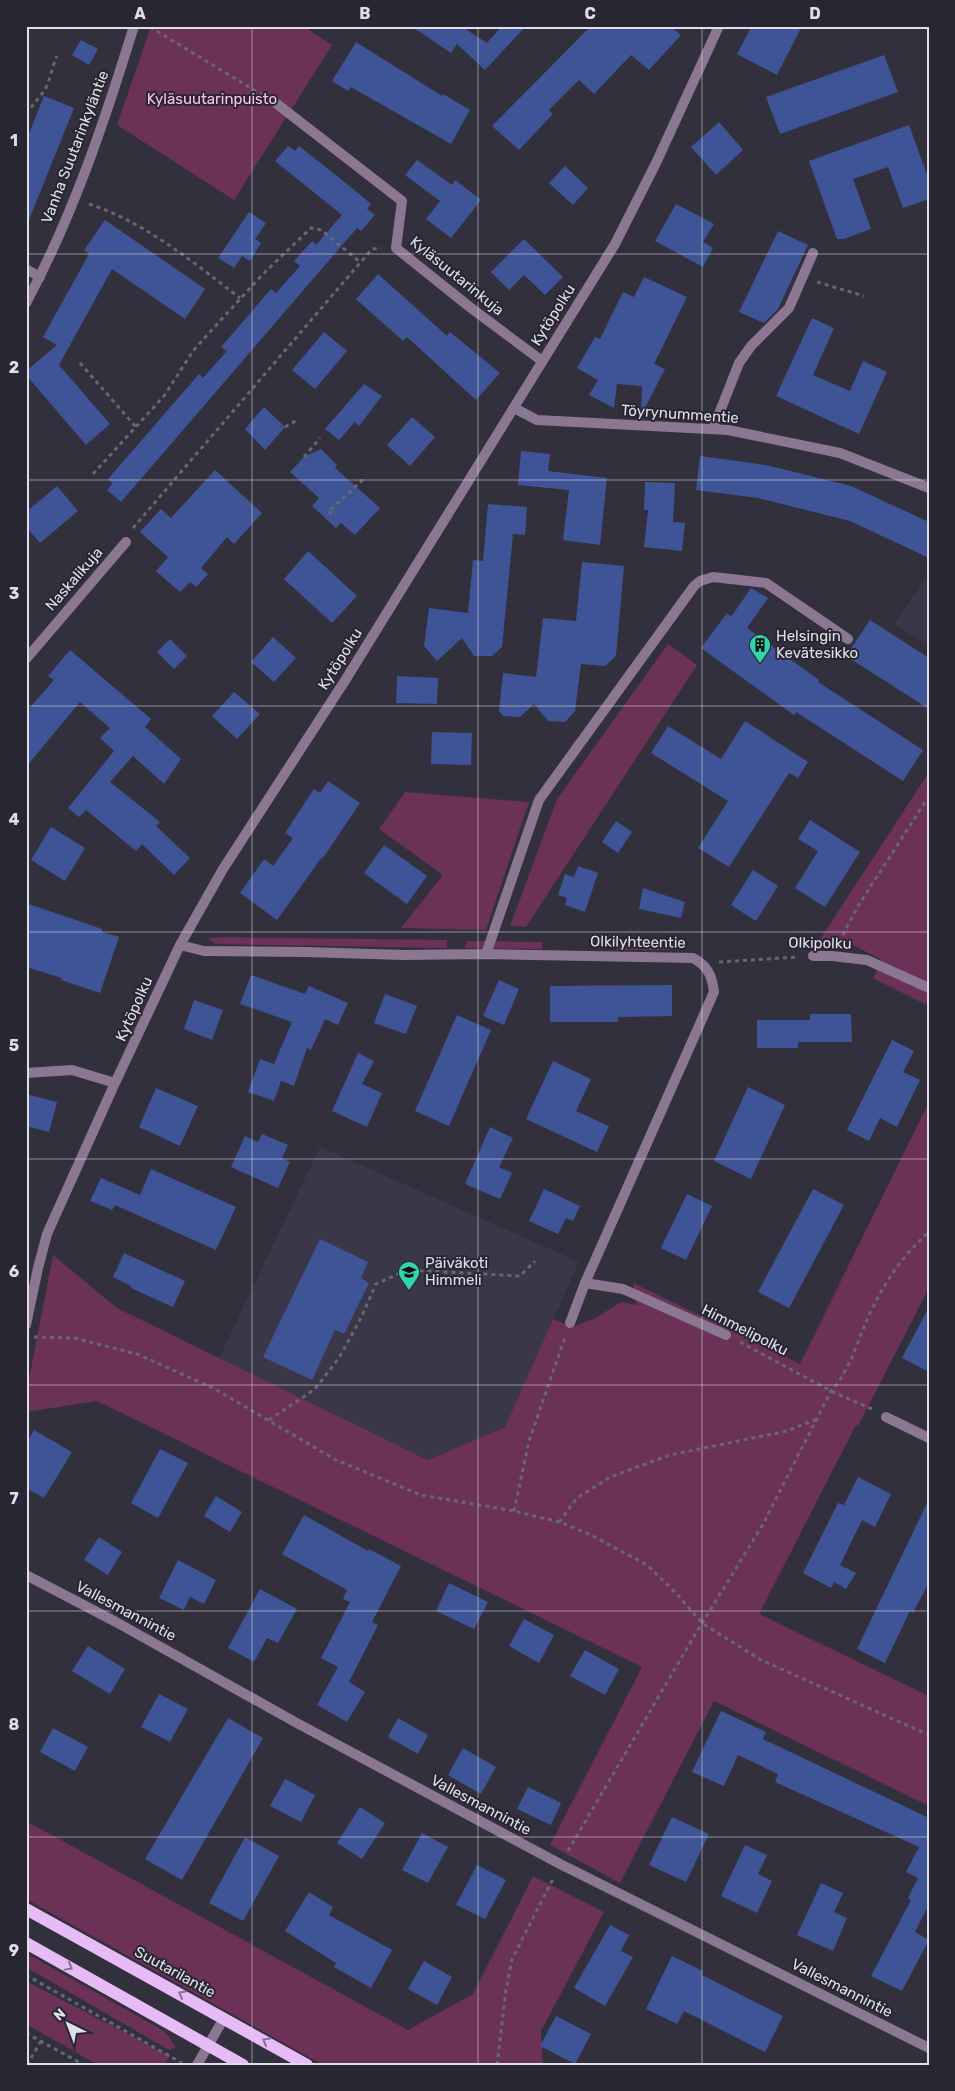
<svg xmlns="http://www.w3.org/2000/svg" width="955" height="2091" viewBox="0 0 955 2091" font-family="Rubik,sans-serif">
<rect width="100%" height="100%" fill="#32303c"/>
<path fill="#3a3749" d="M929 574V646L895 624Z
M320 1147 579 1262 505 1427 428 1460 219 1358Z"/>
<path fill="#6b3157" d="M151 26H303L332 45 234 200 117 125Z
M668 644 697 665 526 927 510 926 557 799Z
M929 772V1006L873 978 882 960 853 945 817 944Z
M405 792 529 802 486 930 401 928 443 875 379 829Z
M225 937 447 940V948L216 944 208 938Z
M467 941 542 942V949L465 948Z
M620 942 669 944 673 946V950H616L617 945Z
M929 1102V1288L858 1426 856 1425 759 1614 929 1696V1806L714 1701 620 1883 550 1845 642 1667 97 1401 26 1412V1395L53 1255 117 1308 428 1460 505 1427 553 1319 572 1327 594 1319 621 1302 637 1305 633 1283 800 1364Z
M26 1821 408 2030 473 1994 533 1876 604 1912 541 2031 543 2065H323L26 1899Z
M26 1953 164 2031 170 2038 176 2048 169 2050 26 1967Z
M26 1981 170 2056 164 2065H98L26 2024Z"/>
<path fill="#3f5496" d="M411 26H469L467 30 487 43 502 26H526L485 70 457 44 451 53Z
M591 26H670L681 35 649 70 631 55 594 94 579 80 549 110 553 114 519 150 492 126Z
M752 26H802L777 75 737 54Z
M81 40 98 49 89 65 72 55Z
M356 42 442 96 443 94 470 110 451 144 351 87 348 91 332 81Z
M884 55 898 92 780 134 766 97Z
M44 96 74 108 27 225 26 141Z
M719 122 743 150 716 175 691 147Z
M909 125 929 180V199L903 208 888 167 853 179 871 229 844 239H837L809 161Z
M288 146 295 151 299 146 352 188 371 204 367 209 375 215 361 231 357 228 121 502 107 490 113 483 108 479 199 374 203 378 227 351 221 347 271 289 276 293 300 266 294 261 312 241 316 245 342 215 275 161Z
M417 160 452 185 455 180 481 200 451 238 426 219 440 201 405 175Z
M565 166 588 188 573 205 549 183Z
M676 204 714 224 703 242 713 248 703 267 655 241Z
M249 212 266 223 255 239 261 243 250 261 242 256 234 268 218 258Z
M105 220 205 289 185 319 112 269 59 365 110 424 86 445 26 375V371L57 345 43 337 89 254 84 250Z
M778 231 808 245 778 309 764 323 739 312Z
M524 239 563 277 545 295 524 275 509 290 491 272Z
M378 274 447 336 450 332 500 373 476 400 407 337 403 341 356 299Z
M644 277 687 297 654 364 665 369 641 416 642 386 617 384 614 408 589 395 598 380 577 368 595 337 600 339 623 292 634 297Z
M812 318 834 328 813 375 850 391 863 361 887 372 859 434 776 396Z
M324 332 347 351 315 389 292 370Z
M364 384 382 396 359 426 355 422 339 440 325 429Z
M264 407 285 427 265 450 245 429Z
M412 417 435 437 410 466 387 445Z
M321 449 337 465 335 468 380 508 355 535 341 523 336 528 312 506 319 498 290 472 304 457Z
M521 451 550 454 548 471 607 478 600 545 563 540 569 490 518 485Z
M700 456 766 465 851 486 929 522V558L850 521 758 498 696 490Z
M215 470 262 513 234 544 227 537 201 568 208 574 196 587 190 582 180 592 156 571 168 557 140 532 161 509 171 518Z
M645 482 675 483 673 522 685 523 682 551 644 547 648 510H644Z
M57 486 78 511 40 543 26 527V512Z
M488 504 527 507 525 535 513 534 502 647 492 656H474L462 638 437 661 424 646 429 608 468 613 473 560 483 561Z
M308 551 357 596 332 623 284 579Z
M582 562 624 566 616 656 605 666 581 664 575 711 565 722 548 721 534 704 520 717 503 716 499 711 503 673 536 677 543 618 576 621Z
M751 588 768 598 747 628 819 680 818 682 923 750 903 781 796 712 794 715 701 648 727 613 731 617Z
M870 620 929 658V709L846 656Z
M273 637 296 658 274 682 251 662Z
M170 639 187 656 174 669 157 652Z
M70 650 151 719 145 727 181 759 164 784 133 756 110 782 160 822 156 826 190 858 174 875 142 844 136 851 86 810 79 817 68 808 114 751 100 738 110 728 80 702 26 767V712L54 680 48 676Z
M397 676 438 678 437 704 396 703Z
M234 692 260 714 237 739 212 716Z
M745 721 808 762 798 778 789 773 729 867 698 848 728 801 651 753 668 726 721 759Z
M432 732 472 733 471 765 431 764Z
M328 781 360 803 323 858 322 857 277 920 240 893 264 859 273 866 293 838 285 833 314 789 320 793Z
M810 820 860 852 825 907 795 888 818 851 798 839Z
M616 821 632 832 618 853 602 842Z
M51 827 85 848 65 881 31 860Z
M384 845 427 876 407 904 364 873Z
M578 866 598 873 585 912 565 905 567 898 558 895 565 874 574 877Z
M753 870 778 886 756 921 731 905Z
M643 888 685 902 681 918 639 909Z
M26 903 102 929V932L119 937 100 993 61 980 62 978 26 967Z
M251 975 305 994 309 986 348 1003 338 1025 325 1019 311 1050 307 1048 294 1086 281 1081 274 1101 248 1092 260 1059 274 1064 292 1022 240 1004Z
M499 980 519 989 504 1025 483 1016Z
M672 985V1016L618 1017V1022H550V986Z
M385 994 417 1006 406 1034 374 1023Z
M194 1000 223 1010 212 1040 184 1029Z
M810 1014H851L852 1042H798V1048H757V1020H810Z
M457 1015 491 1030 449 1126 415 1111Z
M892 1040 914 1051 903 1072 920 1080 897 1127 880 1118 869 1141 847 1130Z
M358 1053 374 1061 362 1084 382 1093 367 1127 332 1111Z
M553 1061 591 1079 576 1111 609 1126 597 1152 526 1119Z
M748 1087 785 1105 751 1179 714 1161Z
M156 1088 198 1106 180 1146 139 1127Z
M26 1094 57 1102 49 1132 26 1126Z
M490 1127 513 1138 499 1167 512 1173 500 1199 465 1184Z
M262 1134 288 1145 282 1158 290 1162 278 1188 231 1167 245 1136 258 1142Z
M151 1169 236 1207 216 1250 115 1205 112 1210 90 1201 101 1178 140 1195Z
M544 1189 580 1206 573 1221 566 1218 558 1234 529 1221Z
M813 1189 844 1205 789 1308 758 1292Z
M687 1194 712 1206 686 1260 661 1248Z
M320 1239 368 1262 361 1278 369 1283 344 1334 335 1330 312 1380 263 1357Z
M124 1253 185 1281 173 1307 131 1288V1286L113 1277Z
M929 1307V1372L902 1358Z
M34 1430 72 1452 44 1498 26 1488V1444Z
M160 1449 188 1463 158 1518 131 1503Z
M858 1477 891 1494 875 1527 862 1520 840 1565 856 1573 846 1589 834 1582 831 1588 803 1573 838 1503 844 1505Z
M216 1496 242 1512 230 1532 204 1516Z
M929 1499V1582L913 1613 910 1611 885 1663 857 1649Z
M304 1515 368 1551 369 1549 401 1566 372 1622 378 1625 349 1682 365 1692 347 1722 317 1705 338 1667 321 1658 350 1602 343 1599 347 1590 282 1554Z
M99 1537 122 1552 108 1575 84 1560Z
M178 1560 216 1580 204 1604 190 1597 184 1610 159 1598Z
M449 1583 488 1602 474 1629 436 1611Z
M260 1589 297 1609 278 1643 267 1638 254 1662 228 1648Z
M524 1619 554 1635 539 1663 509 1646Z
M88 1646 125 1669 110 1694 72 1671Z
M585 1650 619 1669 605 1695 570 1676Z
M159 1694 188 1709 170 1742 141 1727Z
M721 1711 766 1732 763 1739 929 1818V1909L927 1908 915 1932 929 1940 902 1991 871 1976 911 1900 908 1898 918 1878 906 1872 919 1847 775 1782 778 1774 738 1755 724 1786 692 1772Z
M228 1718 263 1738 182 1880 145 1859Z
M398 1718 428 1735 418 1754 388 1737Z
M53 1728 88 1747 75 1771 40 1752Z
M463 1748 496 1767 481 1794 448 1775Z
M285 1779 315 1795 301 1822 270 1806Z
M528 1787 561 1803 551 1825 517 1809Z
M360 1807 385 1823 362 1859 337 1843Z
M672 1817 709 1834 686 1882 649 1865Z
M422 1833 448 1847 428 1883 402 1870Z
M245 1837 279 1856 243 1921 209 1903Z
M745 1845 767 1855 758 1874 772 1881 757 1913 721 1896Z
M477 1865 506 1880 485 1919 456 1905Z
M821 1883 843 1893 834 1912 847 1918 833 1951 797 1935Z
M309 1892 333 1907 329 1915 392 1950 371 1988 334 1967 336 1963 285 1931Z
M610 1925 629 1935 621 1951 633 1957 605 2006 574 1988Z
M672 1956 703 1971 702 1975 783 2016 765 2052 684 2011 677 2024 646 2009Z
M424 1961 452 1977 437 2005 408 1989Z
M556 2016 591 2034 575 2064 540 2046Z"/>
<g fill="none" stroke-linecap="round" stroke-linejoin="round">
<path stroke="#686671" stroke-width="3" stroke-dasharray="4 4" stroke-linecap="butt" d="M484 26 490 30
M150 27 264 96
M26 114C32 106 38 99 44 91 50 82 52 66 57 56
M89 204C145 222 194 263 240 298
M817 282 864 296
M80 363 136 427
M285 427 299 419
M304 457 320 438
M93 474 164 396 193 351 208 334 264 273 311 228 321 230 360 262
M332 514 328 512 366 477
M133 528 372 249 381 248
M839 942 858 906 929 796
M719 962 797 957
M34 1337 74 1338 137 1354 162 1365 215 1389 336 1460 421 1495 514 1511 559 1522 589 1534 647 1565 676 1593 702 1623 761 1660 929 1735
M740 1342 831 1391 872 1409
M269 1420 315 1389 339 1358 361 1318 376 1284 407 1270 520 1276 535 1261
M514 1511 529 1441 565 1337
M559 1522 577 1498 610 1477 670 1455 787 1431 817 1419
M568 1851 693 1638 762 1526 831 1391C852 1368 858 1337 872 1309 886 1280 905 1253 929 1232
M26 1975 182 2063
M26 2033 84 2065
M27 2065 41 2041
M497 2065 506 1990 512 1959 554 1877"/>
<path stroke="#8c7793" stroke-width="10" d="M26 269 40 277
M713 429 739 363 751 346 789 308 813 253
M813 956H832L867 960 929 988
M585 1283 623 1289 726 1335"/>
<path stroke="#8c7793" stroke-width="10" d="M277 104 402 201 396 248 471 308 542 361
M26 303C73 216 105 120 134 26
M514 408 537 420 728 430 840 453 929 488
M26 659 126 542
M180 945 204 951 306 952 403 955 486 954 693 958C708 966 712 976 714 992L585 1283 570 1323
M486 954 539 800 694 586 700 581 713 577 766 583 848 639
M26 1073 72 1070 115 1083
M26 1325 38 1268 47 1234 115 1083 180 945 223 869 346 679 615 244 656 163 719 26
M886 1417 929 1438
M26 1575 116 1622 295 1722 560 1864 929 2048
M197 2065 224 2018"/>
<path stroke="#e7bbf5" stroke-width="12" d="M26 1909 307 2065
M26 1943 243 2065"/>
</g>
<defs><path id="oneway-chevron" d="M-2-3.5L2.5 0L-2 3.5" fill="none" stroke-width="1.6" stroke-linecap="round" stroke-linejoin="round" transform="scale(1.25)"/></defs>
<g stroke="#887094">
<use href="#oneway-chevron" transform="translate(69 1967) rotate(29)"/>
<use href="#oneway-chevron" transform="translate(182 1994) rotate(-151)"/>
<use href="#oneway-chevron" transform="translate(266 2041) rotate(-150)"/>
</g>
<path fill="none" stroke="#e0dfe7" stroke-width="1" stroke-opacity="0.55" d="M252 26V2065M478 26V2065M702 26V2065M26 254H929M26 480H929M26 706H929M26 932H929M26 1159H929M26 1385H929M26 1611H929M26 1837H929"/>
<defs>
<g id="building-pin" transform="scale(1.125)"><path d="M0 17L-7.5 6A9.5 9.5 0 1 1 7.5 6Z" fill="#32d4a9" stroke="#282632"/><path d="M-4-6H4V6H1V3H-1V6H-4ZM-2.5-4.3h1.7v1.8h-1.7ZM.8-4.3h1.7v1.8H.8ZM-2.5-1h1.7V.8h-1.7ZM.8-1h1.7V.8H.8Z" fill="#111"/></g>
<g id="school-pin" transform="scale(1.125)"><path d="M0 17L-7.5 6A9.5 9.5 0 1 1 7.5 6Z" fill="#32d4a9" stroke="#282632"/><path d="M0-5L7-2L0 1L-7-2ZM-4 1L0 2.5L4 1V4Q0 6-4 4Z" fill="#111"/></g>
</defs>
<g fill-rule="evenodd">
<use href="#building-pin" x="760" y="645"/>
<use href="#school-pin" x="409" y="1272"/>
</g>
<g text-anchor="middle" dominant-baseline="central" stroke-width="4" stroke-linejoin="round" paint-order="stroke">
<g font-size="15" fill="#ffc2e6" stroke="#282632">
<text x="212" y="99">Kyläsuutarinpuisto</text>
</g>
<g font-size="15" fill="#e0dfe7" stroke="#282632">
<text transform="translate(75 147) rotate(-69)">Vanha Suutarinkyläntie</text>
<text transform="translate(457 276) rotate(39)">Kyläsuutarinkuja</text>
<text transform="translate(553 315) rotate(-58)">Kytöpolku</text>
<text transform="translate(680 414) rotate(4)">Töyrynummentie</text>
<text transform="translate(74 579) rotate(-49)">Naskalikuja</text>
<text transform="translate(340 659) rotate(-58)">Kytöpolku</text>
<text transform="translate(638 942) rotate(1)">Olkilyhteentie</text>
<text transform="translate(820 943) rotate(1)">Olkipolku</text>
<text transform="translate(134 1009) rotate(-66)">Kytöpolku</text>
<text transform="translate(745 1330) rotate(27)">Himmelipolku</text>
<text transform="translate(126 1611) rotate(28)">Vallesmannintie</text>
<text transform="translate(481 1805) rotate(28)">Vallesmannintie</text>
<text transform="translate(175 1972) rotate(29)">Suutarilantie</text>
<text transform="translate(842 1988) rotate(27)">Vallesmannintie</text>
</g>
<g font-size="15" fill="#e0dfe7" stroke="#282632" text-anchor="start">
<text x="776" y="636">Helsingin<tspan x="776" dy="17">Kevätesikko</tspan></text>
<text x="425" y="1263">Päiväkoti<tspan x="425" dy="17">Himmeli</tspan></text>
</g>
</g>
<rect width="955" height="2091" fill="none" stroke="#282632" stroke-width="55"/>
<g transform="translate(68 2024) rotate(318)" stroke="#282632" stroke-width="4" paint-order="stroke">
<path d="M0-4L9 19L0 12L-9 19Z" fill="#e0dfe7"/>
<text y="-8" font-size="14" font-weight="bold" text-anchor="middle" fill="#e0dfe7">N</text>
</g>
<rect x="28" y="28" width="900" height="2036" fill="none" stroke="#e0dfe7" stroke-width="2"/>
<g font-size="16" text-anchor="middle" font-weight="bold" fill="#e0dfe7">
<text x="140" y="19">A</text>
<text x="365" y="19">B</text>
<text x="590" y="19">C</text>
<text x="815" y="19">D</text>
<text x="14" y="146">1</text>
<text x="14" y="373">2</text>
<text x="14" y="599">3</text>
<text x="14" y="825">4</text>
<text x="14" y="1051">5</text>
<text x="14" y="1277">6</text>
<text x="14" y="1504">7</text>
<text x="14" y="1730">8</text>
<text x="14" y="1956">9</text>
</g>
</svg>
